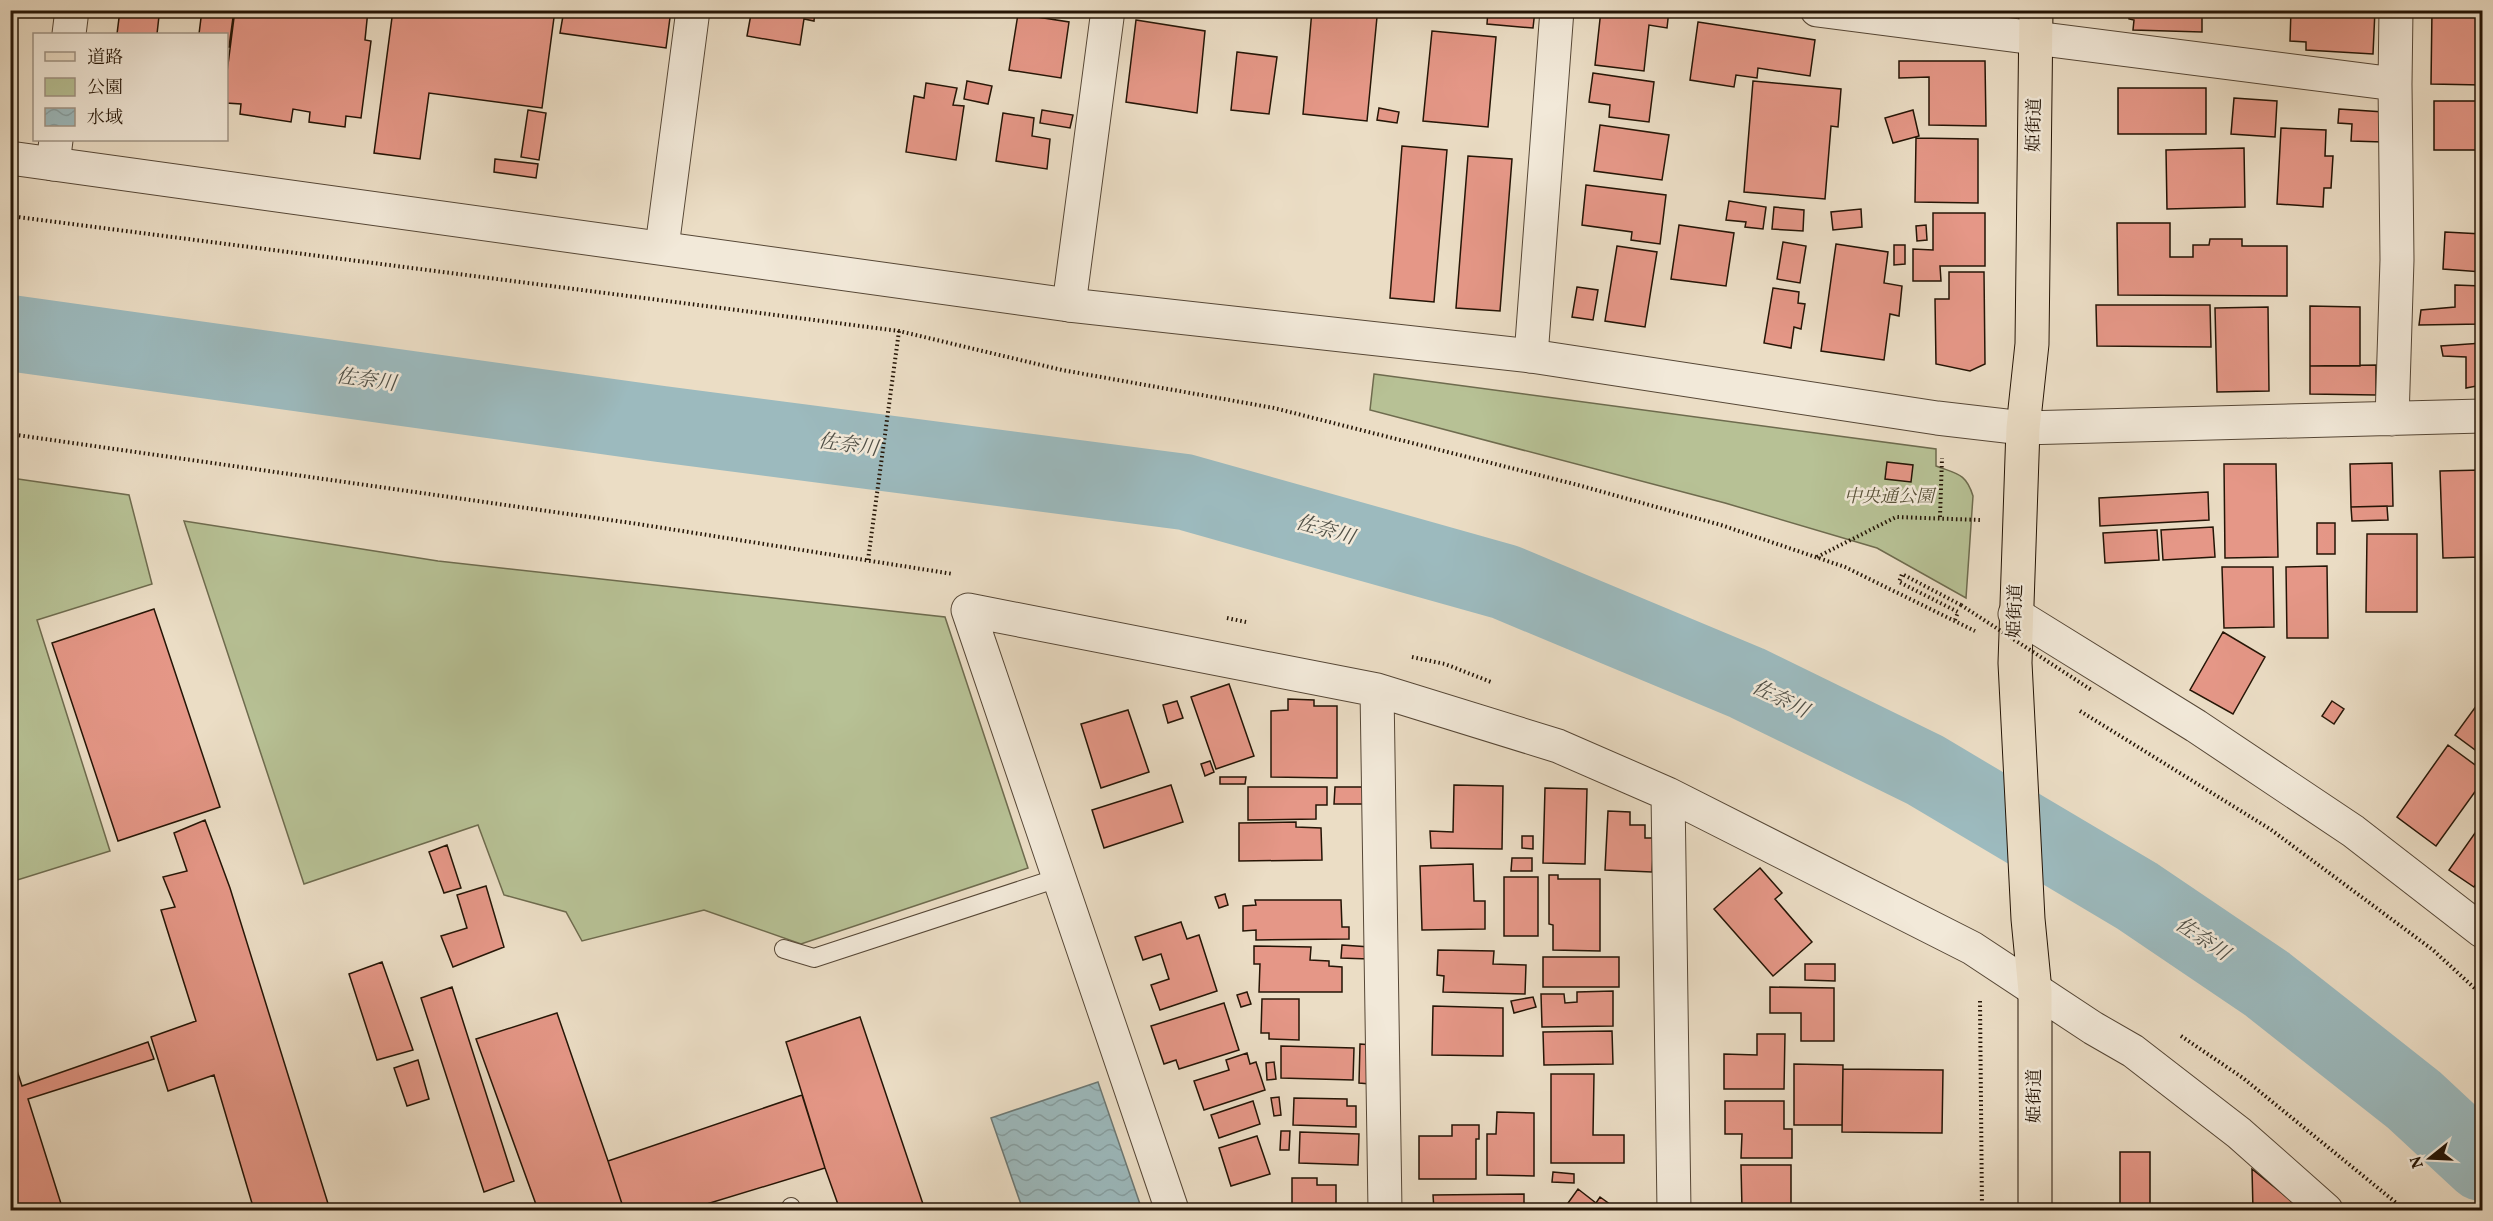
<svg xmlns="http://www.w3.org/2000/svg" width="2493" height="1221" viewBox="0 0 2493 1221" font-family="Vollkorn,'Noto Serif JP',serif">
<defs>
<pattern id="water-waves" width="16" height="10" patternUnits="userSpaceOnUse" patternTransform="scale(1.5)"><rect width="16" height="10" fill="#9cbabe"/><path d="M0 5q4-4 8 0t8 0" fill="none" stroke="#869fa2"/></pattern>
</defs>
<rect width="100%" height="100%" fill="#ebddc5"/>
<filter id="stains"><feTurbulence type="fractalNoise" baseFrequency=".00333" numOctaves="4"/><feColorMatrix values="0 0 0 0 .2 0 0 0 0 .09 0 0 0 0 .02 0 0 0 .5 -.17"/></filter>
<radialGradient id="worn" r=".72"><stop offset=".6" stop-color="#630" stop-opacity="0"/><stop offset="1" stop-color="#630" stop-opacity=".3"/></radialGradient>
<path fill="#b7c195" stroke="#6e6b4e" stroke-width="1.5" d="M1374 374 1936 449V466C1957 474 1966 473 1973 496L1966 598 1877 548 1725 503 1370 410Z
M11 478 129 495 152 584 37 620 110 851 11 882Z
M184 521 438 561 945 617 1028 868 801 944 704 910 582 941 566 912 504 895 478 825 304 884Z"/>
<path fill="url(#water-waves)" stroke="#6c7874" stroke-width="1.5" d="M1098 1082 1142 1210H1023L991 1118Z"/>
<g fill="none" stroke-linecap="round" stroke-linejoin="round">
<path stroke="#9cbabe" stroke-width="76" d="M10 333 661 424 1185 492 1505 582 1747 683 1925 770 2137 896 2267 984 2414 1100 2482 1163"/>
</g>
<path fill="#e59787" stroke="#251506" stroke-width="1.5" d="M120 10H148L147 15 159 16 157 34H117Z
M202 10H234L229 47H226V34H199Z
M235 10H368L365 40 371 41 361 118 346 116 345 127 309 122 310 112 293 109 291 122 240 114 241 104 226 103V80Z
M393 10H555L542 108 429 93 420 159 374 153Z
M564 10H671L666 48 560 33Z
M733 10H815L814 21 804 19 800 45 747 36 751 14Z
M1312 10 1377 17 1367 121 1303 114Z
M1376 10H1434L1433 17Z
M1488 10H1535L1533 28 1487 24Z
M1601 10H1669L1667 28 1649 25 1644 71 1595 65Z
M2129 10H2202V32L2133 30 2134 20 2129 19Z
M2291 10H2375L2373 54 2306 50V42L2290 41Z
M2432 10H2482V85L2431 84Z
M1018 14 1069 22 1061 78 1009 70Z
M1136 20 1205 31 1197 113 1126 102Z
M1698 22 1815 40 1810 76 1758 68 1757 78 1736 75 1734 87 1690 80Z
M1432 31 1496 37 1488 127 1423 121Z
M1237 52 1277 57 1269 114 1231 110Z
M1899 61H1985L1986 126 1929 125V77L1899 78Z
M1593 73 1654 82 1649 122 1609 117 1610 105 1589 102Z
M967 81 992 86 988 104 964 99Z
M1753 81 1841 89 1838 127 1831 126 1825 199 1744 192Z
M926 83 957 88 953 105 964 106 956 160 906 152 914 96 924 98Z
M2118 88H2206V134H2118Z
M2234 98 2277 101 2275 137 2231 134Z
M2434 101H2482V150H2434Z
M1379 108 1399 112 1397 123 1377 120Z
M2339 109 2384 112 2383 142 2351 141 2352 124 2338 123Z
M528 110 546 113 539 160 521 157Z
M1042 110 1073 115 1070 128 1040 123Z
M1913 110 1919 136 1893 143 1885 118Z
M1003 113 1034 118 1032 136 1050 139 1047 169 996 161Z
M1600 125 1669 135 1662 180 1594 171Z
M2281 128 2326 130 2325 156H2333L2331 188H2324L2323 207 2277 204Z
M1916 138 1978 139V203L1915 202Z
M1402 146 1447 150 1434 302 1390 298Z
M2244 148 2245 207 2167 209 2166 150Z
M1468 156 1512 159 1500 311 1456 308Z
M495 159 538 164 536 178 494 172Z
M1586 185 1666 195 1660 244 1631 240 1632 232 1582 225Z
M1729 201 1766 207 1763 229 1745 227 1746 222 1726 220Z
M1774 207 1804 210 1803 231 1772 229Z
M1861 209 1862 227 1833 230 1831 212Z
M1933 213H1985V266H1940L1941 281H1913V249L1933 250Z
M2117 223H2170V257H2193V245H2209L2210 239H2242V246H2287V296L2118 295Z
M1679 225 1734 233 1726 286 1671 279Z
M1926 225 1927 240 1917 241 1916 226Z
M2445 232 2482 234V272L2443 269Z
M1783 242 1806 246 1800 283 1777 279Z
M1836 244 1888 252 1884 283 1902 286 1899 316 1890 314 1884 360 1821 351Z
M1894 245H1905V264L1894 265Z
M1617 246 1657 252 1645 327 1605 321Z
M1949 272H1984L1985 364 1970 371 1936 364 1935 299H1949Z
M2455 285 2482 286V324L2419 325 2421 310 2455 307Z
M1577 287 1598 290 1593 320 1572 317Z
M1773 288 1799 292 1798 303 1805 304 1801 329 1794 327 1791 348 1764 343Z
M2096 305H2210L2211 347 2097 346Z
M2310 306 2360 307V366H2310Z
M2268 307 2269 391 2217 392 2215 308Z
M2482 343V385L2466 388V357L2443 356 2441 346Z
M2376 365V395L2310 394V366Z
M1887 462 1913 465 1911 482 1885 479Z
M2392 463 2393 506 2351 507 2350 464Z
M2224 464H2276L2278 557 2225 558Z
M2482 470V557L2443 558 2440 471Z
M2208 492 2209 520 2100 526 2099 498Z
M2387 506 2388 520 2352 521 2351 507Z
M2317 523H2335V554H2317Z
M2213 527 2215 557 2163 560 2161 530Z
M2157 530 2159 560 2105 563 2103 533Z
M2367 534H2417V612H2366Z
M2327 566 2328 638H2287L2286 567Z
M2222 567H2273L2274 627 2224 628Z
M154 609 220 807 118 841 52 643Z
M2223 632 2265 657 2233 714 2190 690Z
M1229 684 1254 756 1216 769 1191 697Z
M2482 698V755L2455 735Z
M1288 699 1314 700V706H1337V778L1271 777V711L1288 710Z
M1177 701 1183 718 1168 723 1163 705Z
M2332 701 2344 709 2334 724 2322 716Z
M1128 710 1149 772 1101 788 1081 724Z
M2448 745 2482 770V782L2436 846 2397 817Z
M1210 761 1214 772 1205 776 1201 764Z
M1220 777H1246L1245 784H1220Z
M1171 785 1183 822 1104 848 1092 810Z
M1454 785 1503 786 1502 849 1431 848 1430 831 1453 832Z
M1248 787H1327V805H1316V819L1248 820Z
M1335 787H1368V804H1334Z
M1545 788 1587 789 1585 864 1543 863Z
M1608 811 1630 812V825H1645V838H1654L1652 872 1605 870Z
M205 820 230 888 330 1210H254L214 1075 168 1091 151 1037 196 1021 161 910 175 907 163 877 187 871 174 833Z
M1296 822V827L1321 828 1322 860 1239 861V823Z
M2482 823V888L2476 884 2474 887 2449 870Z
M1522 836H1533V849L1522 848Z
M447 845 461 888 444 893 429 852Z
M1512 858H1532V871H1511Z
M1473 864 1474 901H1485V929L1422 930 1420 866Z
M1760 868 1782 893 1775 899 1812 942 1773 976 1714 909Z
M1549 875H1558V879H1600V951L1553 950V925L1549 924Z
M1504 877H1538V936H1504Z
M486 886 504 947 453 967 441 936 467 928 457 895Z
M1225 894 1228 905 1219 908 1215 897Z
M1255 900H1341L1342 927H1349V939L1256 940V930L1243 931V906L1256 905Z
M1181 922 1187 939 1199 935 1217 991 1160 1010 1151 985 1169 979 1161 954 1143 960 1135 937Z
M1342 945 1370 947 1369 959 1341 958Z
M1254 946 1311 947 1310 960 1329 961V966L1342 967V992H1259L1260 964H1254Z
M1438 950 1494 951 1493 964 1526 965 1525 994 1443 992 1444 976 1437 975Z
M1543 957H1619V987H1543Z
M382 962 413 1050 377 1060 349 974Z
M1805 964H1835V981L1805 980Z
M452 987 514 1181 484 1192 421 998Z
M1770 987 1834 988V1041H1801V1013H1770Z
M1613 991V1026L1542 1027 1541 994H1564L1565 1003 1577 1002V992Z
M1247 992 1251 1004 1241 1007 1237 995Z
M1533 997 1536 1007 1514 1013 1511 1001Z
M1262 999H1299V1040L1269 1039V1033H1261Z
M1224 1003 1239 1050 1179 1069 1176 1060 1164 1064 1151 1026Z
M1433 1006 1503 1008V1056L1432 1055Z
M557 1013 608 1161 624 1210H538L476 1039Z
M860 1017 925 1210H840L825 1168 786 1042Z
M1612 1031 1613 1064 1544 1065 1543 1032Z
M1757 1034H1785L1784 1089H1724V1054L1757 1055Z
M148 1042 154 1059 28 1099 63 1210H10V1049L22 1086Z
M1360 1044 1372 1045 1370 1084 1359 1083Z
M1281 1046 1354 1048 1353 1080 1281 1078Z
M1247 1053 1250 1064 1256 1062 1265 1090 1204 1110 1194 1081 1229 1070 1226 1060Z
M418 1060 429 1099 407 1106 394 1068Z
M1274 1062 1276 1079 1267 1080 1266 1063Z
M1794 1064 1843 1065 1842 1125H1794Z
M1843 1069 1943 1070 1942 1133 1842 1132Z
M1551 1074H1594L1593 1135H1624V1163H1551Z
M802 1095 825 1168 687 1210H624L608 1161Z
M1279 1097 1281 1115 1274 1116 1271 1098Z
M1294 1098 1347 1099V1106H1356V1127L1293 1125Z
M1253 1101 1260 1124 1219 1138 1211 1115Z
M1725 1101H1784V1129H1792V1158H1741L1742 1134H1725Z
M1497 1112 1534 1113V1176L1487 1175V1134H1496Z
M1452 1125H1479V1139H1476V1179H1419V1136H1452Z
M1281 1131H1290L1289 1150H1280Z
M1300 1132 1359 1134 1358 1165 1299 1163Z
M1257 1136 1270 1174 1231 1186 1219 1148Z
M2120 1152H2150V1208H2120Z
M1741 1165H1791V1210H1742Z
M2252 1169 2303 1210H2253Z
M1553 1172 1574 1174V1183L1552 1182Z
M1292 1178H1317V1185H1336V1210H1292Z
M1578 1189 1596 1203 1600 1197 1618 1210H1563Z
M1524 1194V1210H1434L1433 1195Z"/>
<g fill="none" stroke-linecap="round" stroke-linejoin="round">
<g stroke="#564736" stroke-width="20">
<path id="service" d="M784 949 814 958 1058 878
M791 1207 792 1210"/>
</g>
<g stroke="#564736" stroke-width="35">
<path id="minor" d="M1817 10 2395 84
M69 34 72 10
M53 164 56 140
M662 247 693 10
M1069 305 1108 10
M1531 356 1557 10
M2392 419 2397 260 2395 84 2396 10
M2023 428 2482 416
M2015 614 2196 726 2353 831 2482 931
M1377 690 1385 1210
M1668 794 1674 1210
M1172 1210 968 610 1377 690 1558 746 1668 794 1972 948 2093 1028 2133 1051 2239 1133 2326 1210"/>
</g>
<g stroke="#564736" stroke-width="35">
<path id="tertiary" d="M10 158 1069 305 1531 356 1937 418 2023 428"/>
</g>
<g stroke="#251506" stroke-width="35">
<path id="primary" d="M2035 1210V991L2028 919 2015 663 2023 428 2032 344 2036 10"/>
</g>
<path stroke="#251506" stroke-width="4" stroke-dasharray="1.5 3" stroke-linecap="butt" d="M10 216 899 331 1062 370 1274 408 1578 485 1721 525 1845 567 1975 631
M10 434 638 524 953 574
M1940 517 1942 458
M1817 557 1896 517 1980 520
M868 560 899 331
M1227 618 1246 622
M1955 620 1958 612 1899 582 1902 574 1961 605
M1412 657 1445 664 1491 682
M2080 711 2270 829 2433 950 2482 995
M1980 1001 1982 1210
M2181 1036 2243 1078 2405 1210"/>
<use href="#service" stroke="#f2e9d9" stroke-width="18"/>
<use href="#minor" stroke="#f2e9d9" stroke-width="33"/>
<use href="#tertiary" stroke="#f2e9d9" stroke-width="33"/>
<use href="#primary" stroke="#ebddc5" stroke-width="33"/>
<path stroke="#251506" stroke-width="4" stroke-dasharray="1.5 3" stroke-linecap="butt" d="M1961 605 2093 691"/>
</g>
<g text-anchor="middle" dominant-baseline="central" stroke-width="5" stroke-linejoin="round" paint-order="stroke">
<g font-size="18" fill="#251506" stroke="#f2e9d9">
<text transform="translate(2035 125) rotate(-89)">姫街道</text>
<text transform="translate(2016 611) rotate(-88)">姫街道</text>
<text transform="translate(2035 1096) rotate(-90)">姫街道</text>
</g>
<g font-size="18" font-style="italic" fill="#585138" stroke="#f2e9d9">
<text x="1889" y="497">中央通公園</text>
</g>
<g font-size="20" font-style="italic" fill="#4f4f46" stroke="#f2e9d9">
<text transform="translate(366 381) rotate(8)">佐奈川</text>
<text transform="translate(848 446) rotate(8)">佐奈川</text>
<text transform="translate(1325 531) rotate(16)">佐奈川</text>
<text transform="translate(1780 700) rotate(26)">佐奈川</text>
<text transform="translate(2202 940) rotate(34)">佐奈川</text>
</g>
</g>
<rect width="2493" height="1221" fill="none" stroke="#ebddc5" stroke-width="36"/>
<rect x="12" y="12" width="2469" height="1197" fill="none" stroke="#251506" stroke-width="3"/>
<rect x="18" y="18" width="2457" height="1185" fill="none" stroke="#251506" stroke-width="1.5"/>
<rect x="33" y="33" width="195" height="108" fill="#f2e9d9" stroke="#a09485" stroke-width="1.5"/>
<rect x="45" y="52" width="30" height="9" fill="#ebddc5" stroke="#a09485" stroke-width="1.5"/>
<text x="87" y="63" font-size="18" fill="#251506">道路</text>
<rect x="45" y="78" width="30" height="18" fill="#b7c195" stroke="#a09485" stroke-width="1.5"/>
<text x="87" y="93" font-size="18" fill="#251506">公園</text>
<rect x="45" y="108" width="30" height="18" fill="url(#water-waves)" stroke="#a09485" stroke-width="1.5"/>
<text x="87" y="123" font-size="18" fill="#251506">水域</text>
<g transform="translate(2430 1158) rotate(252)" stroke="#f2e9d9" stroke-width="4.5" paint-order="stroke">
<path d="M0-4.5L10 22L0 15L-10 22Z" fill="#251506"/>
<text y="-9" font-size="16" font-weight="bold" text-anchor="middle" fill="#251506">N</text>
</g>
<rect width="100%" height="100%" filter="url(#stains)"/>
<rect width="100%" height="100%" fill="url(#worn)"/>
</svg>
